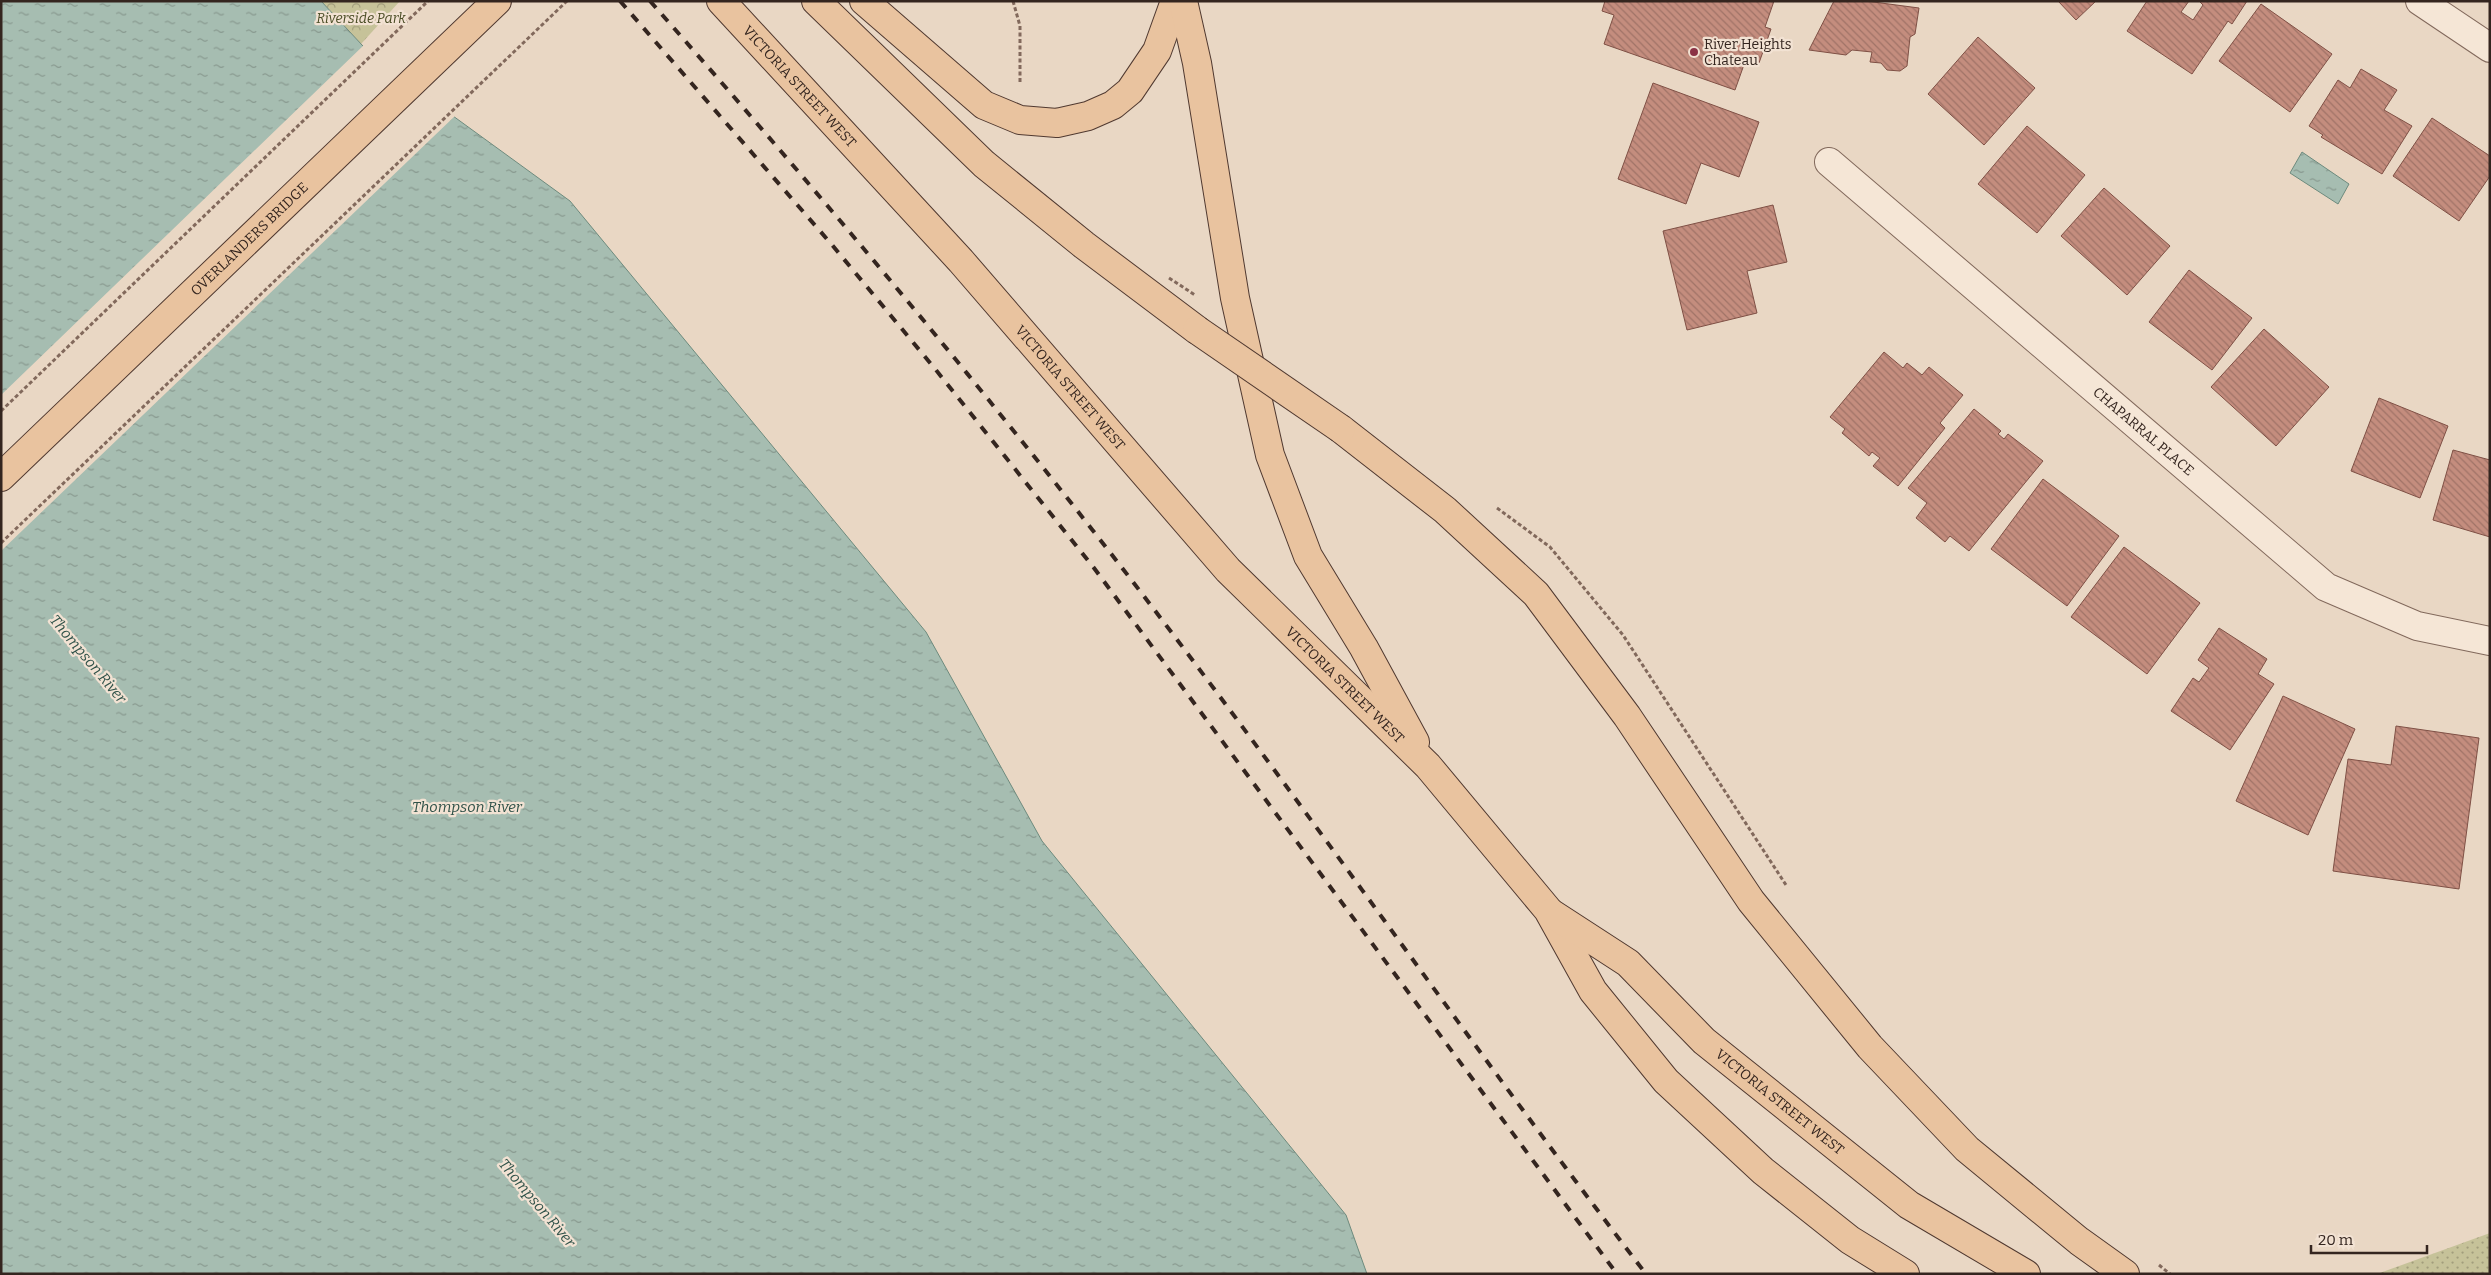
<svg xmlns="http://www.w3.org/2000/svg" width="2491" height="1275" viewBox="0 0 2491 1275" font-family="Bitter,serif">
<defs>
<pattern id="grass-dots" width="8" height="8" patternUnits="userSpaceOnUse" patternTransform="scale(1.25)"><rect width="8" height="8" fill="#c6c299"/><path d="M2 2h.1M6 6h.1" fill="none" stroke="#a29d7c" stroke-width="1.8" stroke-linecap="round"/></pattern>
<pattern id="park-crowns" width="20" height="18" patternUnits="userSpaceOnUse" patternTransform="scale(1.25)"><rect width="20" height="18" fill="#c6c299"/><path d="M2 6a3 3 0 1 1 6 0M12 15a3 3 0 1 1 6 0" fill="none" stroke="#a29d7c"/></pattern>
<pattern id="water-ripples" width="26" height="14" patternUnits="userSpaceOnUse" patternTransform="scale(1.25)"><rect width="26" height="14" fill="#a6bdb1"/><path d="M2 4q2-2 4 0t4 0M15 11q2-2 4 0t4 0" fill="none" stroke="#88998f"/></pattern>
<pattern id="building-back-hatch" width="6" height="6" patternUnits="userSpaceOnUse" patternTransform="scale(1.25)"><rect width="6" height="6" fill="#c48d7e"/><path d="M-1 5l2 2M0 0l6 6M5-1l2 2" fill="none" stroke="#a07367"/></pattern>
</defs>
<rect width="100%" height="100%" fill="#e9d7c4"/>
<path fill="url(#grass-dots)" d="M2490 1233V1274H2377Z"/>
<path fill="url(#park-crowns)" d="M321 1H400L361 44Z"/>
<path fill="url(#water-ripples)" stroke="#6d8a7d" d="M1 1H321L376 60 570 201 926 632 1042 841 1346 1215 1367 1274H1Z
M2302 152 2349 184 2338 204 2290 173Z"/>
<path fill="#e9d7c4" d="M365 44 378 58 456 115 1 551V395Z"/>
<path fill="url(#building-back-hatch)" stroke="#7f5045" d="M1605 1H1774L1765 27 1771 29 1759 63 1746 59 1735 90 1604 44 1614 15 1602 11Z
M1834 1H1866L1919 8 1915 34 1910 37 1907 66 1900 71 1887 70 1881 63 1870 62 1872 52 1852 50 1846 55 1809 50Z
M2058 1H2096L2076 20Z
M2147 1H2189L2181 12 2193 20 2203 5 2199 1H2247L2232 24 2228 21 2192 74 2127 31Z
M2261 4 2332 54 2290 112 2219 61Z
M1978 37 2035 88 1984 145 1928 94Z
M2361 69 2397 90 2384 110 2412 126 2382 174 2321 137 2323 135 2309 126 2338 80 2350 88Z
M1653 83 1759 122 1739 177 1701 163 1686 204 1618 179Z
M2432 118 2490 156V176L2459 221 2393 176Z
M2027 126 2085 175 2037 233 1978 184Z
M2104 188 2170 246 2127 295 2061 236Z
M1773 205 1787 262 1747 271 1757 313 1687 330 1663 231Z
M2189 270 2252 318 2212 370 2149 322Z
M2264 329 2329 387 2276 446 2211 387Z
M1884 352 1903 368 1907 363 1922 375 1929 367 1963 395 1940 423 1945 428 1898 486 1873 466 1880 458 1872 452 1869 456 1842 433 1845 429 1830 417Z
M2379 398 2448 426 2420 498 2351 471Z
M1974 409 2001 431 1998 434 2004 439 2008 434 2043 461 1969 551 1950 536 1945 542 1916 518 1927 503 1908 488Z
M2453 450 2490 460V537L2433 520Z
M2043 479 2119 536 2067 606 1991 549Z
M2124 547 2200 603 2147 674 2071 617Z
M2219 628 2267 659 2258 674 2274 684 2230 750 2171 711 2193 678 2199 682 2209 668 2198 660Z
M2283 696 2355 729 2308 835 2236 801Z
M2396 726 2479 738 2459 889 2333 871 2348 759 2391 765Z"/>
<g fill="none" stroke-linecap="round" stroke-linejoin="round">
<g stroke="#82695c" stroke-width="30">
<g id="minor">
<path d="M2420 1 2490 48"/>
<path id="s1" d="M1829 162 2326 587 2417 626 2490 641"/>
</g>
</g>
<g stroke="#503930" stroke-width="30">
<g id="major">
<path id="s2" d="M721 1 961 261 1228 570 1428 766 1548 910 1593 991 1666 1081 1763 1171 1850 1240 1905 1274"/>
<path d="M816 1 984 164 1084 245 1197 330"/>
<path d="M864 1 984 105 1020 120 1057 123 1088 116 1113 105 1130 91 1157 51 1175 1"/>
<path d="M1183 1 1197 63 1235 298 1270 455 1308 556 1364 648 1415 742"/>
<path d="M1341 429 1445 510 1536 594 1627 716 1751 901 1870 1047 1967 1149 2079 1241 2125 1274"/>
<path id="s3" d="M1 477 497 1"/>
<path id="s4" d="M1551 913 1628 963 1704 1041 1909 1205 2026 1274"/>
</g>
</g>
<path stroke="#82695c" stroke-width="3" stroke-dasharray="4 2.5" stroke-linecap="butt" d="M1013 1 1020 26V84
M1 411 428 1
M1497 508 1550 547 1623 635 1786 885
M1 543 567 1
M2159 1265 2170 1274"/>
<use href="#minor" stroke="#f5e6d6" stroke-width="28"/>
<use href="#major" stroke="#e9c39f" stroke-width="28"/>
<path stroke="#34251f" stroke-width="4" stroke-dasharray="9 9" stroke-linecap="butt" d="M620 1 833 246 936 370 1094 568 1617 1274
M650 1C817 190 979 383 1133 582 1308 809 1471 1046 1646 1274"/>
<g stroke="#503930" stroke-width="30" stroke-linecap="butt">
<path id="major-bridge" d="M1197 330 1341 429"/>
</g>
<path stroke="#82695c" stroke-width="3" stroke-dasharray="4 2.5" stroke-linecap="butt" d="M1169 278 1195 295"/>
<use href="#major-bridge" stroke="#e9c39f" stroke-width="28"/>
</g>
<circle fill="#8b3245" stroke="#f2e2d3" stroke-width="2" cx="1694" cy="52" r="5"/>
<g text-anchor="middle" dominant-baseline="central" stroke-width="4.5" stroke-linejoin="round" paint-order="stroke">
<g font-size="14" font-style="italic" fill="#4c4e27" stroke="#f2e2d3">
<text x="361" y="18">Riverside Park</text>
</g>
<g font-size="14" fill="#34251f" stroke="#f2e2d3" text-anchor="start">
<text x="1704" y="44">River Heights<tspan x="1704" dy="16">Chateau</tspan></text>
</g>
<g font-size="14" fill="#34251f" stroke="#f2e2d3">
<text stroke="none"><textPath href="#s2" startOffset="116">VICTORIA STREET WEST</textPath></text>
<text stroke="none"><textPath href="#s3" startOffset="344">OVERLANDERS BRIDGE</textPath></text>
<text stroke="none"><textPath href="#s2" startOffset="521">VICTORIA STREET WEST</textPath></text>
<text stroke="none"><textPath href="#s1" startOffset="414">CHAPARRAL PLACE</textPath></text>
<text stroke="none"><textPath href="#s2" startOffset="926">VICTORIA STREET WEST</textPath></text>
<text stroke="none"><textPath href="#s4" startOffset="298">VICTORIA STREET WEST</textPath></text>
</g>
<g font-size="15" font-style="italic" fill="#305249" stroke="#f2e2d3">
<text transform="translate(88 659) rotate(50)">Thompson River</text>
<text x="467" y="807">Thompson River</text>
<text transform="translate(537 1203) rotate(50)">Thompson River</text>
</g>
</g>
<rect width="2491" height="1275" fill="none" stroke="#34251f" stroke-width="5"/>
<path d="M2311 1245v8h116v-8" fill="none" stroke="#34251f" stroke-width="2.5"/>
<text x="2318" y="1245" font-size="15" fill="#34251f" stroke="#f2e2d3" stroke-width="4" paint-order="stroke">20 m</text>
</svg>
